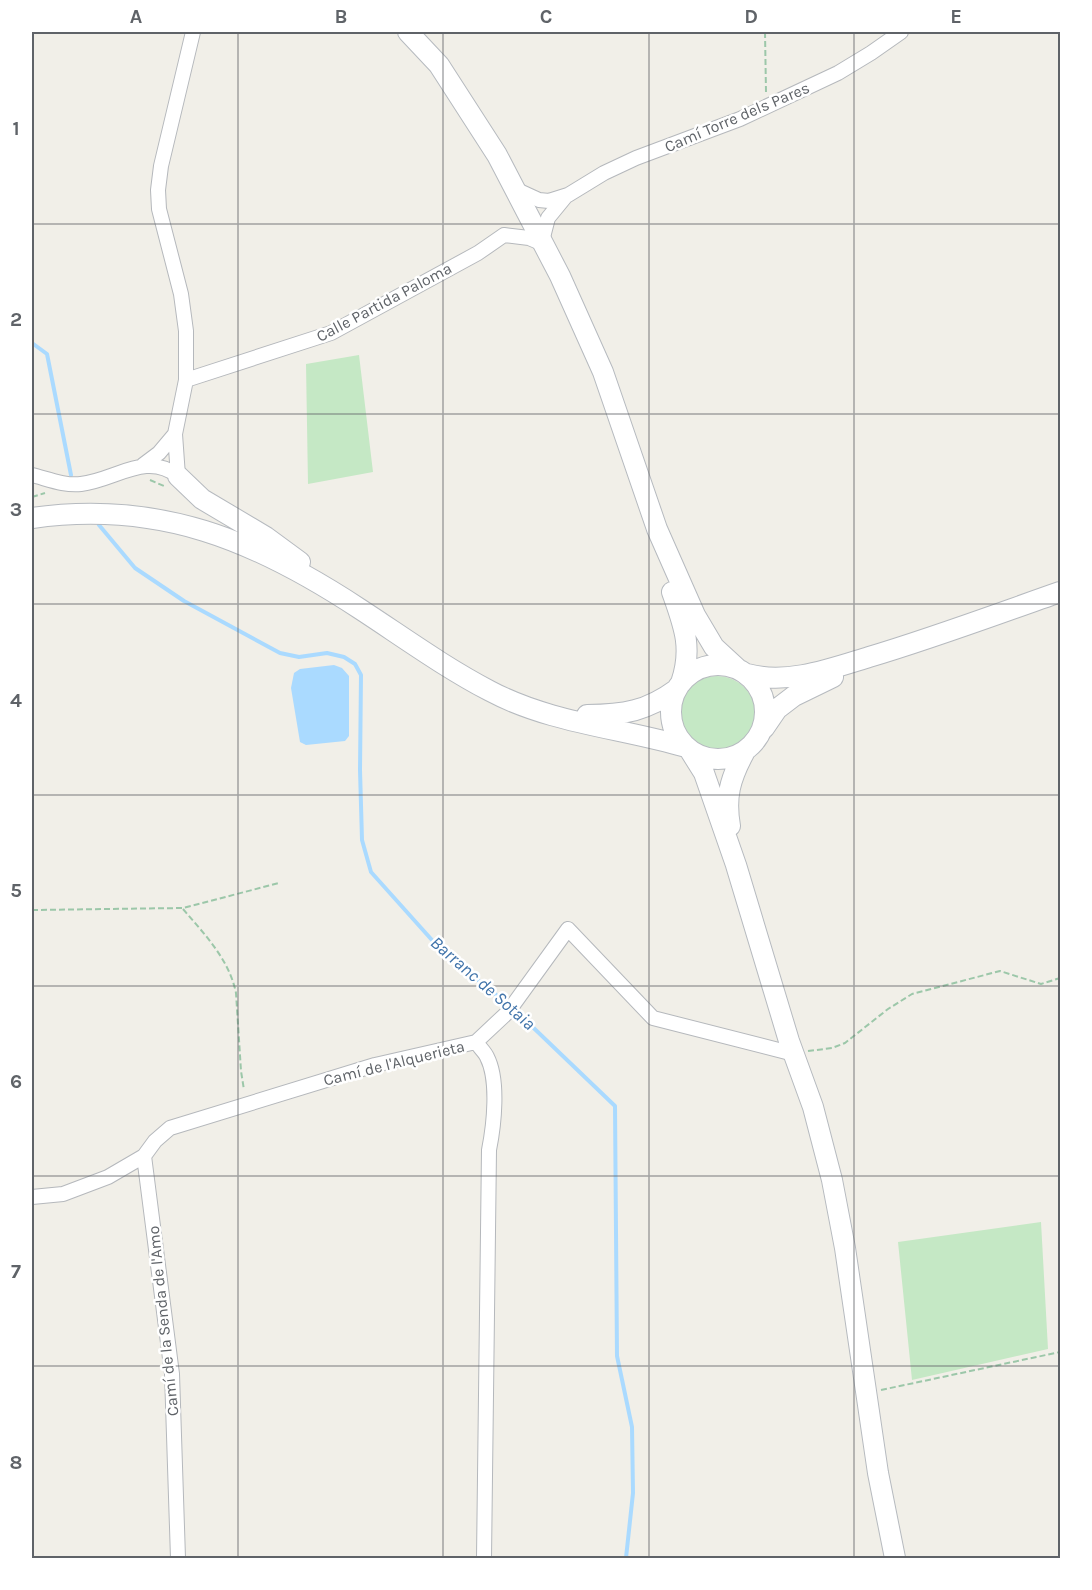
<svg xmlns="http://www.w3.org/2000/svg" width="1092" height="1590" viewBox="0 0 1092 1590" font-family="Karla,sans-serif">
<rect width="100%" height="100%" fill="#f1efe8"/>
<path fill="#c5e8c5" d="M359 355 373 472 308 484 306 364Z
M678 715a39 39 0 1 1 78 0a39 39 0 1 1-78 0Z
M1041 1222 1048 1349 912 1380 898 1242Z"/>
<path fill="#aadaff" d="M334 665 342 668 349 676V736L345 741 306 745 300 742 291 688 294 673 300 669Z"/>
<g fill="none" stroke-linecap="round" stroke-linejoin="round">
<path stroke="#aadaff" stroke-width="4" d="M32 343 47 354 71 475
M99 525 135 568 184 601 280 653 299 657 327 653 344 657 355 664 361 675 360 770 362 840 371 872 440 949 518 1013 615 1106 617 1356 632 1427 633 1493 626 1558"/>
<g stroke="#b5b8bc" stroke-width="16">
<path id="street" d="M515 189 539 200 549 201 568 195 604 173 636 158 740 119 838 73 871 53 901 32
M542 241 548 218 566 196
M186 380 331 333 478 253 504 235 529 238 543 244
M143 465 159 453 175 434
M32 475C48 479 65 486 81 484 116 480 146 451 178 476
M178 476 175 434 186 380V331L181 294 159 209 158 190 161 166 193 32
M476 1042C479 1047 485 1052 487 1057 499 1080 494 1125 489 1150L484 1558
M144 1156 172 1374 178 1558
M32 1197 63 1194 108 1177 144 1156 155 1141 170 1128 375 1065 476 1042 508 1012 568 929 653 1018 794 1054"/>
</g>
<g stroke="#b6babf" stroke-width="22">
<path id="secondary" d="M408 32 439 65 497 155 560 276 603 372 657 529 695 615 714 647 739 670
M178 476 202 499 266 537 300 562
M32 518C159 500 255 540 360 609 403 637 444 667 490 691 550 723 621 728 686 747
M672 592C684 626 693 648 681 683
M671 712a47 47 0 1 1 94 0a47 47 0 1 1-94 0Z
M747 674C787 685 830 669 869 657 933 638 997 614 1060 592
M587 715C624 715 647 711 677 689
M764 728 777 709 794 696 833 677
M689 749 704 773 736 865 789 1041 813 1107 832 1180 845 1248 878 1473 895 1558
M730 826C725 797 730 779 744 753"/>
</g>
<path stroke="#9cc7a9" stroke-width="2" stroke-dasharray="6 3" stroke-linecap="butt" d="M765 32 766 92
M150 480 164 486
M32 497 45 493
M183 909C205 935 229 959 236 993L241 1071 244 1090
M32 910 183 908 279 883
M808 1051 832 1048 845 1043 888 1009 912 994 1000 971 1041 984 1060 978
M881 1390 1060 1352"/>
<use href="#street" stroke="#fff" stroke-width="14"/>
<use href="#secondary" stroke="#fff" stroke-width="20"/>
</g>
<path fill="none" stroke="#5f6368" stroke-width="1.5" stroke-opacity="0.55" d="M238 32V1558M443 32V1558M649 32V1558M854 32V1558M32 224H1060M32 414H1060M32 604H1060M32 795H1060M32 986H1060M32 1176H1060M32 1366H1060"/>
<g text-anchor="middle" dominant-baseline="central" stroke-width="5" stroke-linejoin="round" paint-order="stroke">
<g font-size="16" fill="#5f6368" stroke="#fff">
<text transform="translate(737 117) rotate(-23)">Camí Torre dels Pares</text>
<text transform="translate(384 302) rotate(-28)">Calle Partida Paloma</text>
<text transform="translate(394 1063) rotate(-14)">Camí de l'Alquerieta</text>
<text transform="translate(163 1321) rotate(-96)">Camí de la Senda de l'Amo</text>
</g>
<g font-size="18" font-style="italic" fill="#4174aa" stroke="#fff">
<text transform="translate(483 983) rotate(41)">Barranc de Sotaia</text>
</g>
</g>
<rect width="1092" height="1590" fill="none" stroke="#ffffff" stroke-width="66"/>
<rect x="33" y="33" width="1026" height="1524" fill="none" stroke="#5f6368" stroke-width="2"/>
<g font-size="20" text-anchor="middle" font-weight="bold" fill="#5f6368">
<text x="136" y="23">A</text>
<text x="341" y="23">B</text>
<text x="546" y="23">C</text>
<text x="751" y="23">D</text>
<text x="956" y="23">E</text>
<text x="16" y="135">1</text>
<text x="16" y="326">2</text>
<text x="16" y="516">3</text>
<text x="16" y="707">4</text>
<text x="16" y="897">5</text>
<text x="16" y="1088">6</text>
<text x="16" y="1278">7</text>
<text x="16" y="1469">8</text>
</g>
</svg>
